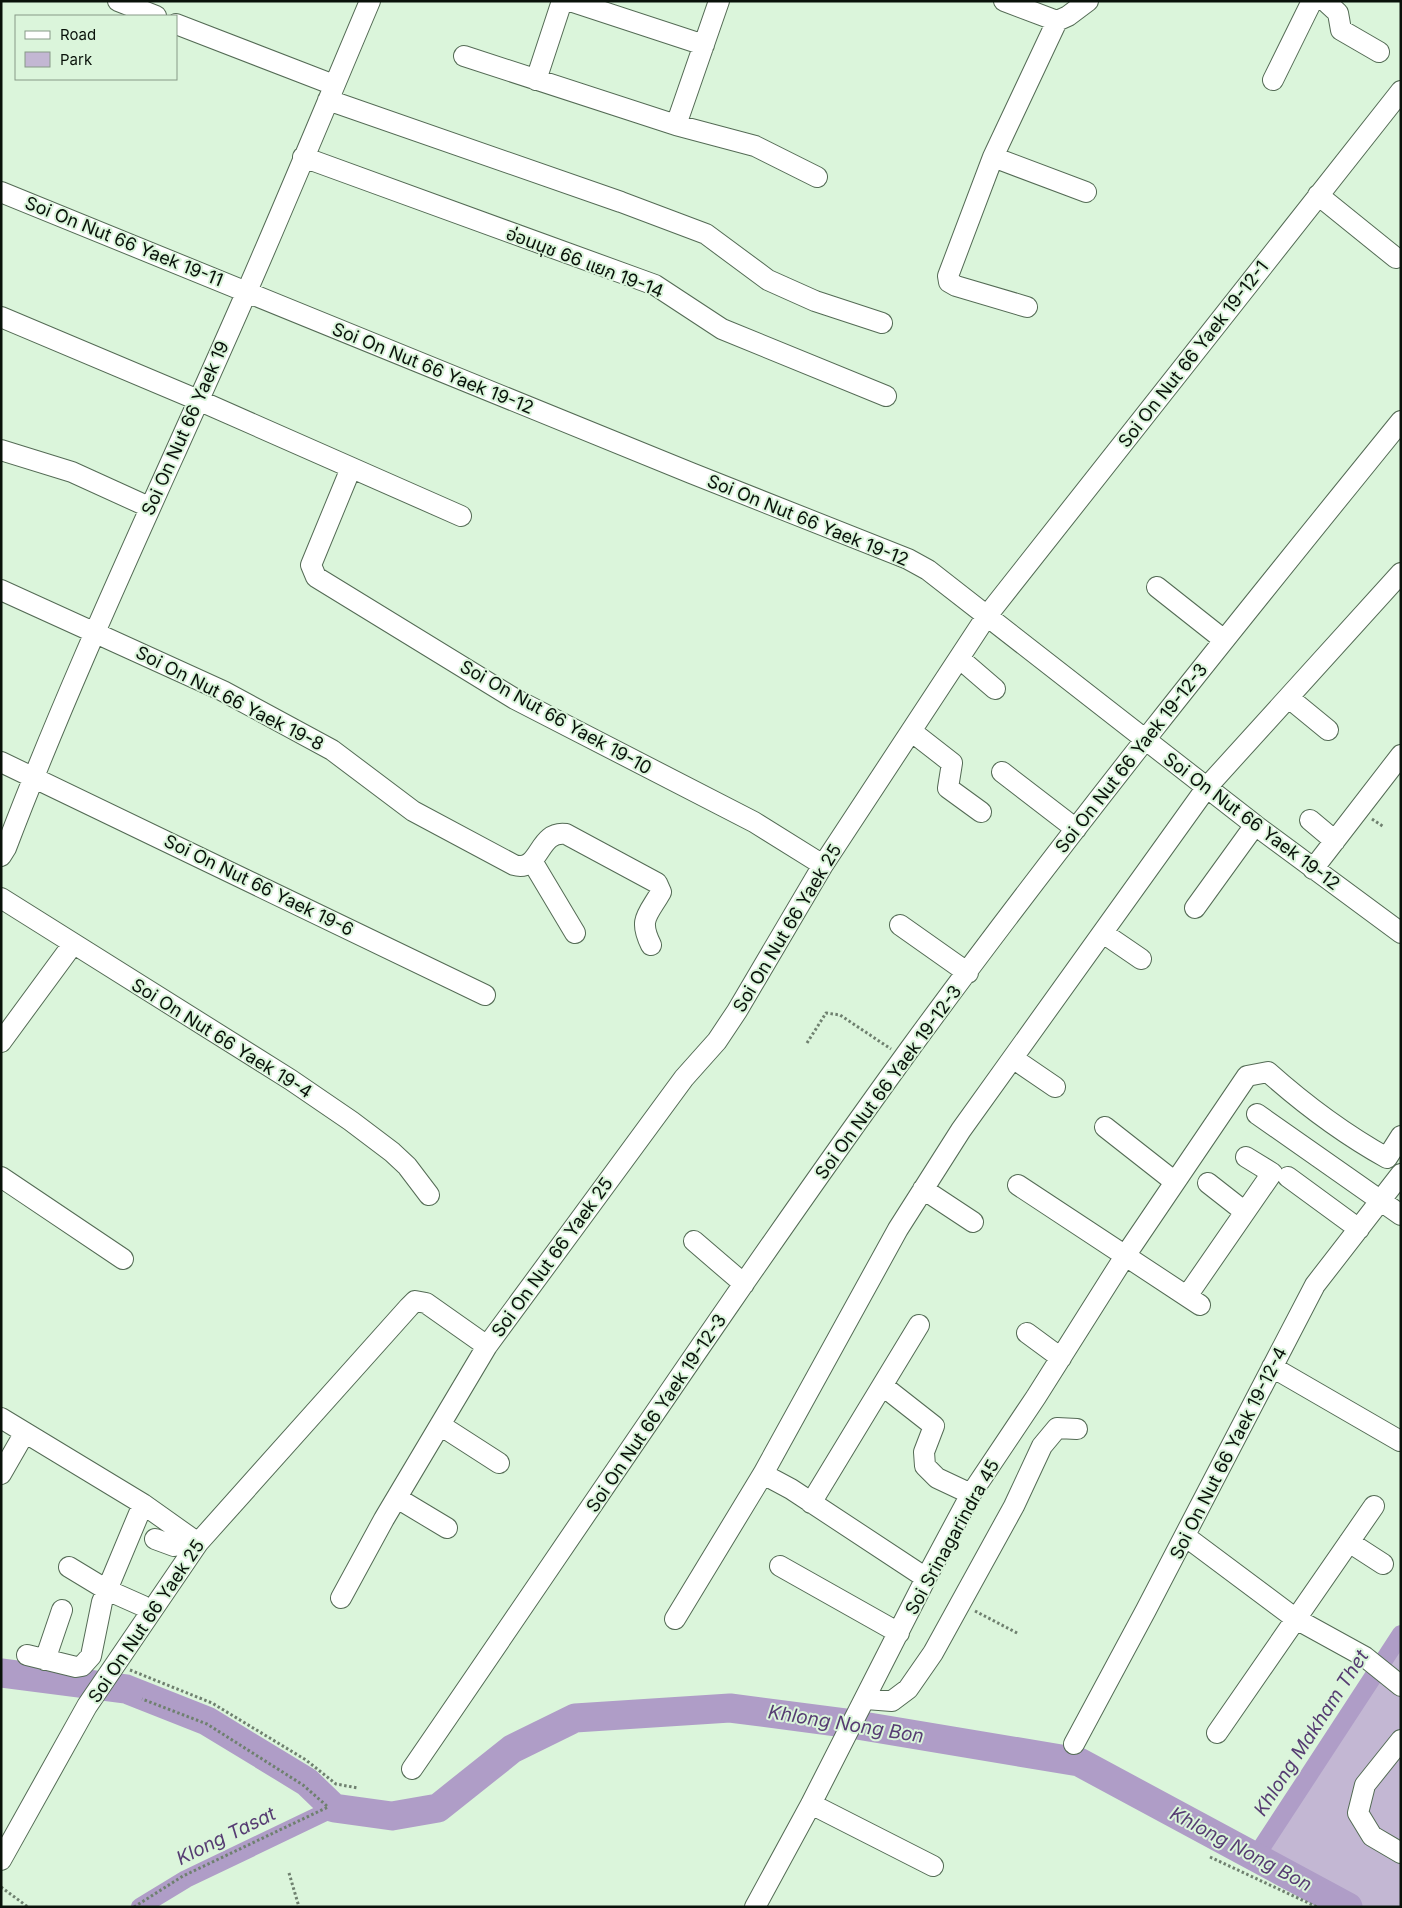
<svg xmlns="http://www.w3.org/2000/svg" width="1402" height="1908" viewBox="0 0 1402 1908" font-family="Inter,'Noto Sans Thai',sans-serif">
<rect width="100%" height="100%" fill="#dbf5db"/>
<path fill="#c3b7d3" d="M1401 1634V1907H1348L1256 1856Z"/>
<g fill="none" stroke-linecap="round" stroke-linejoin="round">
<path stroke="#af9dc7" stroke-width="18" d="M1256 1856 1401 1634
M140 1907 186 1879 334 1808"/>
<path stroke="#af9dc7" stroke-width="29" d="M1 1673 126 1689 207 1721 307 1782 334 1808 392 1816 438 1808 512 1749 575 1718 730 1708 845 1723 1079 1762 1348 1907"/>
<g stroke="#546b55" stroke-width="22">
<path id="minor" d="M118 1 156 16
M570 1 704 45
M1004 1 1057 21 1068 16 1088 1
M1325 1 1338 13 1341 30 1379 52
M176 24 334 85
M464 56 676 125 719 1
M536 80 562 1
M1273 80 1312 1
M328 100 621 202 706 234 768 280 815 301 882 323
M676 125 755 146 817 177
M303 157 655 285 722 329 886 396
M993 157 1086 192
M1 192 691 473 908 559 928 570 1255 825 1401 933
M1318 195 1396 258
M1027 307 956 286 949 282 948 276 993 157 1057 21
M1 317 198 400 461 516
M1 450 72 472 149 507
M351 468 311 565 316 577 515 699 754 822 823 865
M1157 587 1224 640
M1 590 223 691 332 750 413 811 514 865C541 873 537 830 566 834L657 883 661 892C648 915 638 919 651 945
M959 658 995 689
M1289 698 1328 730
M911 731 952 763 948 788 981 812
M1 762 485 995
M1002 772 1076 829
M1310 820 1335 841
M1 856 6 848C78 659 166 477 247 291 289 195 329 98 370 1
M532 861 575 933
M1313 869 1401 755
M1 898 291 1080 351 1121 392 1152 407 1166 429 1195
M1195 908 1255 825
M900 925 968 973
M1103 933 1141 959
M1 1042 73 944
M1014 1059 1055 1087
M1257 1114 1401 1215
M1105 1127 1175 1182
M1 1177 123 1259
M1288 1177 1359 1229
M1208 1183 1245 1212
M1018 1185 1200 1305
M923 1189 973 1222
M694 1241 744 1284
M1187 1296 1272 1173 1246 1157
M1027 1333 1061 1358
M1272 1367 1400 1441
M883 1386 934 1426 924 1452 925 1466 937 1478 971 1494
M1 1418 143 1504 198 1543
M440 1425 499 1463
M1 1474 24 1434
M763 1474 791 1489 926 1578
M397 1498 447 1528
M811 1503 919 1325
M1185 1536 1296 1619 1365 1657 1401 1686
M155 1539 174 1546 191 1538
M1349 1542 1383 1564
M780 1566 899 1633
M69 1567 107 1590 143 1606
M341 1598 384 1519 487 1346
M675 1619 763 1474 898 1229 961 1130 1207 787 1401 573
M27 1655 76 1667 82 1666 91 1656 102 1602 143 1504
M45 1660 62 1610
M866 1699 892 1701 908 1689 933 1653 1014 1506 1042 1446 1057 1428 1077 1429
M1217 1733 1374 1506
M1401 1740 1365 1785 1358 1813 1372 1836 1401 1853
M1074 1744 1146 1610 1315 1285 1401 1174
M412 1769C577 1529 738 1286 909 1050 1066 835 1233 628 1401 421
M811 1804 933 1866
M1 1860 87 1706 198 1543 409 1307 415 1301 426 1303 487 1346 684 1078 717 1041 737 1011 823 865 986 617 1401 91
M755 1907 811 1804 926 1578 971 1494 1036 1397 1125 1256 1247 1076 1268 1072C1305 1105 1344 1134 1387 1158L1401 1136"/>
</g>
<path stroke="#6f806f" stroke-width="3" stroke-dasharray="2.5 2.5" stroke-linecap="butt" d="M1372 819 1384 827
M807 1043 826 1013 840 1015 891 1049
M975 1611 1019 1634
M130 1670 212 1703 306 1760 336 1784 358 1788
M1210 1857 1317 1907
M289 1873 299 1907
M1 1887 28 1907
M134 1907 183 1876 328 1807 303 1785 207 1724 142 1699"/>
<use href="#minor" stroke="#fff" stroke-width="20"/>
</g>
<g text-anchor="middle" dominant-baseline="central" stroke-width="4" stroke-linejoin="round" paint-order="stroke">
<g font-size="18" fill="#09120a" stroke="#dbf5db">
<text transform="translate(124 241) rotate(22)">Soi On Nut 66 Yaek 19-11</text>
<text transform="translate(585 262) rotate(21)">อ่อนนุช 66 แยก 19-14</text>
<text transform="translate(1193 354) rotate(-52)">Soi On Nut 66 Yaek 19-12-1</text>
<text transform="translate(433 368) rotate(22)">Soi On Nut 66 Yaek 19-12</text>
<text transform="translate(185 428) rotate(-66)">Soi On Nut 66 Yaek 19</text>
<text transform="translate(808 520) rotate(22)">Soi On Nut 66 Yaek 19-12</text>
<text transform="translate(230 698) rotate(27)">Soi On Nut 66 Yaek 19-8</text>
<text transform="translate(556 717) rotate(29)">Soi On Nut 66 Yaek 19-10</text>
<text transform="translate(1131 758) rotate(-52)">Soi On Nut 66 Yaek 19-12-3</text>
<text transform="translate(1252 821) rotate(37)">Soi On Nut 66 Yaek 19-12</text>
<text transform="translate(259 885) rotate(26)">Soi On Nut 66 Yaek 19-6</text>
<text transform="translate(787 928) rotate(-59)">Soi On Nut 66 Yaek 25</text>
<text transform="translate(222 1038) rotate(32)">Soi On Nut 66 Yaek 19-4</text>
<text transform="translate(888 1082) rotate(-54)">Soi On Nut 66 Yaek 19-12-3</text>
<text transform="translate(552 1257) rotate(-54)">Soi On Nut 66 Yaek 25</text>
<text transform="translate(656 1413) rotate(-56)">Soi On Nut 66 Yaek 19-12-3</text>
<text transform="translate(1228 1453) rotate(-63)">Soi On Nut 66 Yaek 19-12-4</text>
<text transform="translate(952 1537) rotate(-61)">Soi Srinagarindra 45</text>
<text transform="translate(146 1621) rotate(-56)">Soi On Nut 66 Yaek 25</text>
</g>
<g font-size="19" font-style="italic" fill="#563c72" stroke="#dbf5db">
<text transform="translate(846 1724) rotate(9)">Khlong Nong Bon</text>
<text transform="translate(1311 1733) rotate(-57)">Khlong Makham Thet</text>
<text transform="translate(226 1836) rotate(-26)">Klong Tasat</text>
<text transform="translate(1241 1849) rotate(28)">Khlong Nong Bon</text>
</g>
</g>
<rect width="1402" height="1908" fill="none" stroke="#09120a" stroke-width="5"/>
<rect x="15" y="15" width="162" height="65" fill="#dbf5db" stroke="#879a87"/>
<rect x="25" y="31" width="25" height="8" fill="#ffffff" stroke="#879a87"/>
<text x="60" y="40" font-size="15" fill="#09120a">Road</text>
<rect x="25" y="52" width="25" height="15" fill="#c3b7d3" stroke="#879a87"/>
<text x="60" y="65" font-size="15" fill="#09120a">Park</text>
</svg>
